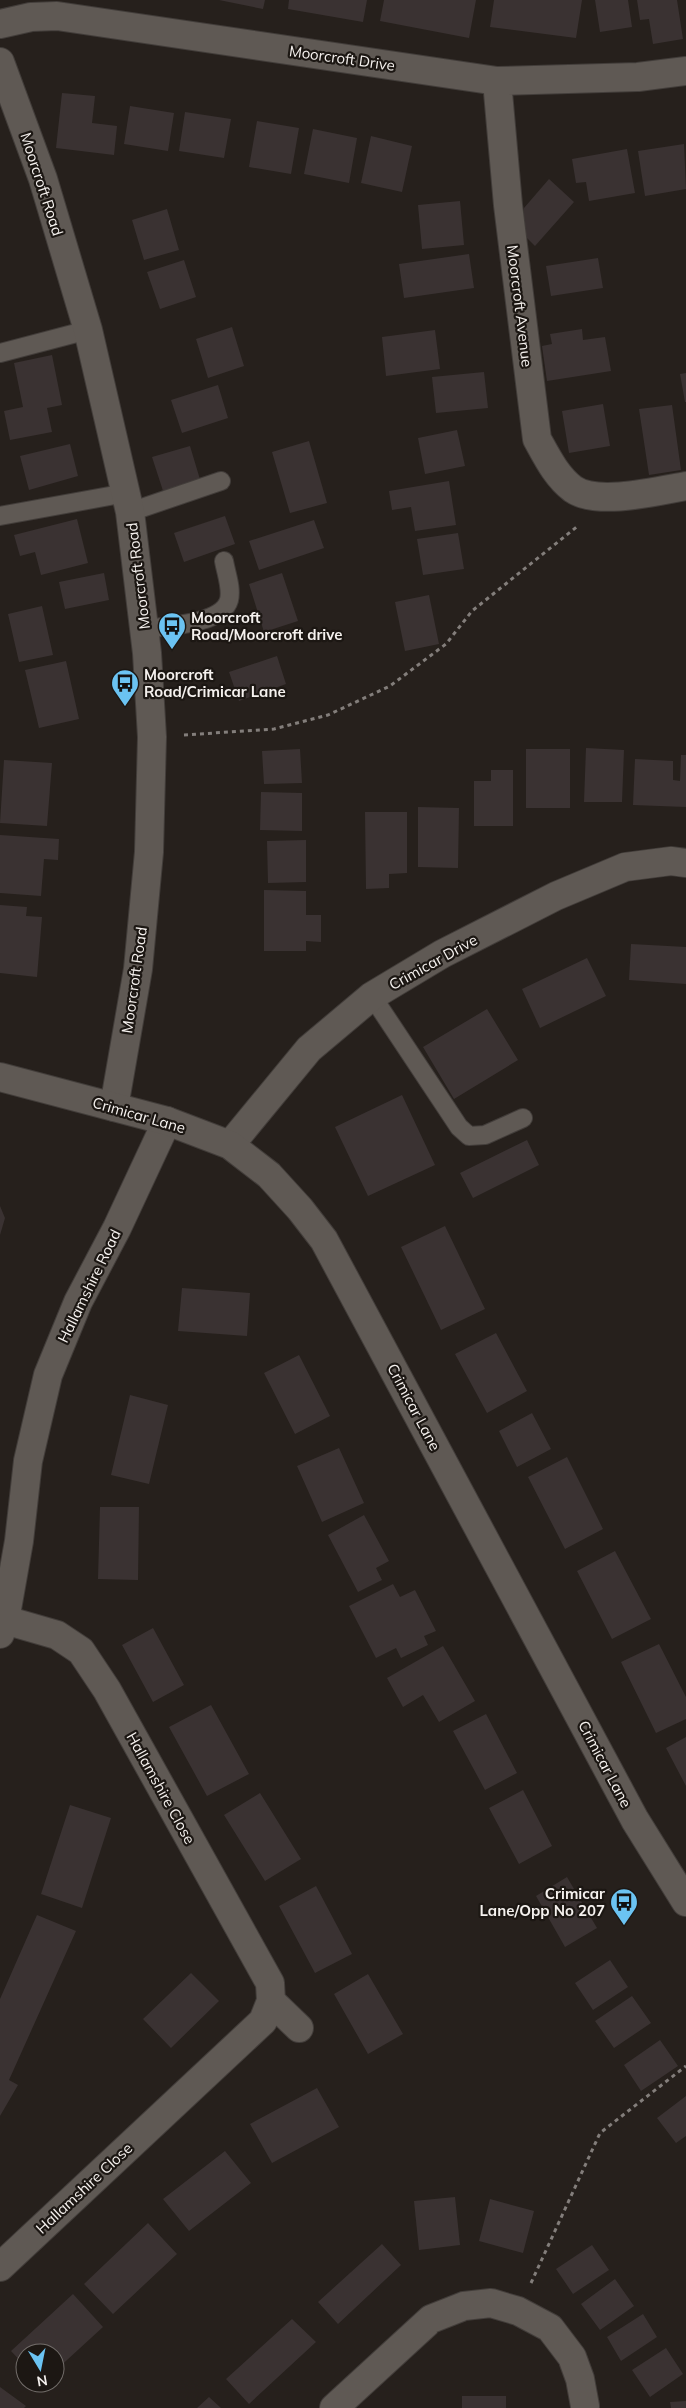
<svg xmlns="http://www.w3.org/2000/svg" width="686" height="2408" viewBox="0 0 686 2408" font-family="Mulish,sans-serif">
<rect width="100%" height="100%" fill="#26201c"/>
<path fill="#3a3232" d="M219 0H265L263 9Z
M289 0H367L363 22 288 9Z
M384 0H476L469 38 380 21Z
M494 0H582L576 38 490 27Z
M595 0H628L632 27 600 32Z
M637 0H677L683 39 653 44 649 19 640 20Z
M62 93 95 96 92 123 117 126 114 155 56 148Z
M130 106 174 113 168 151 124 144Z
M185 112 231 119 224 158 179 151Z
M257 121 299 128 291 174 249 167Z
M313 129 357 138 349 183 304 174Z
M371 136 412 146 402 192 361 183Z
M684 144 686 189 645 196 638 151Z
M627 149 635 193 589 201 586 182 576 183 572 159Z
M549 179 574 202 535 246 523 234 524 208Z
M460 201 464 245 422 249 418 205Z
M167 209 179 250 144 260 132 220Z
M469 254 474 288 404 298 399 264Z
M598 258 603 288 551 296 546 266Z
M184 260 196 297 160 309 147 272Z
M232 327 244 366 208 378 196 339Z
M582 329 583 340 605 337 611 371 547 381 542 346 552 344 550 334Z
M435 330 440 369 386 376 382 337Z
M52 355 62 405 47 408 52 432 10 440 4 411 23 407 14 363Z
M484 372 488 408 436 413 432 377Z
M686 373V402H685L680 374Z
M218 385 228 418 182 433 171 400Z
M603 404 610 446 569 453 562 411Z
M672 405 681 470 649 475 639 409Z
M457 430 465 466 425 474 418 438Z
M309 441 327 503 290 513 272 452Z
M70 444 78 476 29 490 20 456Z
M190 446 202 486 165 497 152 457Z
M449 481 456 525 415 531 411 507 392 510 389 491Z
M225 516 235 544 184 562 174 533Z
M77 519 88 563 41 575 35 552 20 556 14 535Z
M314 520 324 548 259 570 249 541Z
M458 533 464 569 423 575 417 539Z
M104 573 109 600 65 609 59 582Z
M282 573 298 621 264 632 249 584Z
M429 595 439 644 405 651 395 602Z
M42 606 53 655 19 662 8 614Z
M277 656 286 684 239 701 229 672Z
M66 661 79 719 39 728 25 670Z
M586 748 624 750 622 802H584Z
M300 749 302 783 264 784 262 751Z
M526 749H570V808H526Z
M681 755H686V807L633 805 635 759 673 761V780L680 781Z
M4 760 52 763 47 826 0 823Z
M491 770H513V826H474V781H491Z
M261 792 302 793V831L260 830Z
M418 807 459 808 458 868 418 867Z
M365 812H407V873L389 874V888L366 889Z
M0 835 59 839 58 860 44 859 41 896 0 893Z
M306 840V882L268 883 267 841Z
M264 890 306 891V915H321V942L306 941V951H264Z
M0 905 27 907 26 916 42 917 37 977 0 973Z
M631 944 686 947V984L629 980Z
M587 958 606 996 540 1028 522 989Z
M487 1009 518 1060 454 1099 423 1047Z
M402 1095 435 1165 368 1196 335 1127Z
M527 1140 539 1165 473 1198 460 1173Z
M0 1206 5 1218 0 1235Z
M445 1226 485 1309 441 1330 401 1247Z
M182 1288 250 1293 247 1336 178 1331Z
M496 1333 527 1391 487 1413 455 1354Z
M299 1355 330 1416 295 1434 264 1373Z
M130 1395 168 1405 149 1484 111 1475Z
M532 1413 551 1449 517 1467 499 1431Z
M339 1448 364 1503 322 1522 297 1466Z
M567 1457 603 1529 565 1549 528 1477Z
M100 1507H139L138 1580 98 1579Z
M364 1515 389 1561 376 1568 382 1580 358 1592 328 1535Z
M615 1551 651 1619 612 1639 577 1571Z
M393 1584 400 1597 415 1590 436 1631 424 1636 428 1645 401 1658 396 1648 376 1658 349 1606Z
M153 1628 184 1685 153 1702 122 1645Z
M659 1644 686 1697V1719L656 1733 621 1662Z
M443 1646 475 1701 439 1722 423 1695 403 1707 387 1678Z
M211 1705 249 1774 207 1796 169 1727Z
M486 1714 517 1773 485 1790 453 1731Z
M686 1737V1786L666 1748Z
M523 1790 552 1846 519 1864 489 1808Z
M260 1793 301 1859 265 1881 224 1815Z
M70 1805 111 1818 82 1908 41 1894Z
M567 1877 597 1928 565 1947 536 1896Z
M316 1886 352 1954 315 1973 279 1906Z
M37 1915 76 1931 9 2080 18 2085 0 2116V1999Z
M610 1960 628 1987 593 2010 575 1983Z
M191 1973 219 2001 171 2048 143 2019Z
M368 1974 403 2034 368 2054 334 1994Z
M632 1996 651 2023 614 2048 595 2021Z
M660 2040 678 2066 641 2091 624 2065Z
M317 2088 339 2127 272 2163 250 2124Z
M686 2096V2136L676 2143 657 2118Z
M225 2151 251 2183 189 2231 163 2199Z
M455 2197 460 2245 419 2250 414 2201Z
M490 2199 534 2211 523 2253 479 2241Z
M148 2223 177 2254 113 2314 84 2284Z
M382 2244 401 2265 338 2324 318 2302Z
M592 2245 609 2270 573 2294 556 2269Z
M615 2279 634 2306 600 2330 581 2304Z
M73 2294 103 2327 55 2371V2353H25V2366L11 2351Z
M643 2314 657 2337 621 2361 607 2337Z
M292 2319 316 2342 249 2404 226 2379Z
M666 2348 683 2374 650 2397 632 2370Z
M0 2387 26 2406 24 2408H0Z
M462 2396H506V2408H462Z
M209 2397 221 2408H197Z
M686 2401V2408H671L670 2402Z"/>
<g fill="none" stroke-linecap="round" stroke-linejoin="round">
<g stroke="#423d3a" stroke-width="20">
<path id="lane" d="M0 353 88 330
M130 512 221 481
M0 516 126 493
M144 629C165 626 222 625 229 600 232 588 226 573 224 561
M372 996 459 1127 469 1136 485 1135 523 1118"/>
</g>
<g stroke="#423d3a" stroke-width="30">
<path id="street" d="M0 24 31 17 57 16 497 81 638 77 686 71
M0 62 43 179 88 330 130 512 147 653 152 737 149 852 138 969 114 1107
M497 81 508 205 537 439C547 457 556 476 573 489 597 506 658 491 686 486
M230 1145 309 1049 372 996 442 954 556 896 625 867 671 861 686 863
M5 1620 57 1635 81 1651 107 1690 270 1983 271 2001 299 2028
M0 1634 5 1620 19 1541 28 1461 48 1375 78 1302 117 1228 167 1121
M0 2267 263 2021 271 2001
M334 2408 431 2319 464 2306 491 2303 518 2311 550 2328 572 2357 580 2379 585 2406"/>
</g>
<g stroke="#423d3a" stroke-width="30">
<path id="secondary" d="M0 1077 167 1121 230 1145 269 1175 300 1209 324 1240 635 1820 686 1902"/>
</g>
<path stroke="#837e7b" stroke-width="3" stroke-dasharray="4 4" stroke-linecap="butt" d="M184 735 274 729 328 715 390 686 446 644 472 611 579 525
M531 2283 600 2133 686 2066"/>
<use href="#lane" stroke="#5f5954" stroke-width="18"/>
<use href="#street" stroke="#5f5954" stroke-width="28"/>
<use href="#secondary" stroke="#5f5954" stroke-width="28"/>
</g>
<defs>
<g id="bus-pin" transform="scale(1.4375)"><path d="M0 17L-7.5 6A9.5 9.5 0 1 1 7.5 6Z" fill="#6bc3f2" stroke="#1c1713"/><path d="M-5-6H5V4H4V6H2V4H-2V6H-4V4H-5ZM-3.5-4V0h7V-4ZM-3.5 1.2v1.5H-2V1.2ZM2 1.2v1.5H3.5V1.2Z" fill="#111"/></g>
</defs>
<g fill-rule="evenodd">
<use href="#bus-pin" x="172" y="626"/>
<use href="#bus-pin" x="125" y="683"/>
<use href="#bus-pin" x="624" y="1902"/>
</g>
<g text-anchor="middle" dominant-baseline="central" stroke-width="4.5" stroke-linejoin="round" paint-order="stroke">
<g font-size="15" fill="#f5f1ee" stroke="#1c1713">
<text transform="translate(342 58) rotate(8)">Moorcroft Drive</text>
<text transform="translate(42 184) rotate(72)">Moorcroft Road</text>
<text transform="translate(520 306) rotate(83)">Moorcroft Avenue</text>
<text transform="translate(138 576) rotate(-97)">Moorcroft Road</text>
<text transform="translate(433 962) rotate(-29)">Crimicar Drive</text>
<text transform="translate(134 980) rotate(-82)">Moorcroft Road</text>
<text transform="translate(139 1115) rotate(16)">Crimicar Lane</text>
<text transform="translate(89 1286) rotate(-64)">Hallamshire Road</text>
<text transform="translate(414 1407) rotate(62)">Crimicar Lane</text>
<text transform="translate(605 1764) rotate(62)">Crimicar Lane</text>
<text transform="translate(161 1788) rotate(61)">Hallamshire Close</text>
<text transform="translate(84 2188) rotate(-43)">Hallamshire Close</text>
</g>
<g font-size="15" font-weight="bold" fill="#f5f1ee" stroke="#1c1713" text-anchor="start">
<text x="191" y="617">Moorcroft<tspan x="191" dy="17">Road/Moorcroft drive</tspan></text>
<text x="144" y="674">Moorcroft<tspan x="144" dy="17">Road/Crimicar Lane</tspan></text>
<text x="605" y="1893" text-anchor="end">Crimicar<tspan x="605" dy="17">Lane/Opp No 207</tspan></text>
</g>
</g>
<g transform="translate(40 2368) rotate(170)"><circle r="24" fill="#1c1713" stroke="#736e6b"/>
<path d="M0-4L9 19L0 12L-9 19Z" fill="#6bc3f2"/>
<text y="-8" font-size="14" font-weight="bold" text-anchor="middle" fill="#f5f1ee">N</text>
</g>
</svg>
